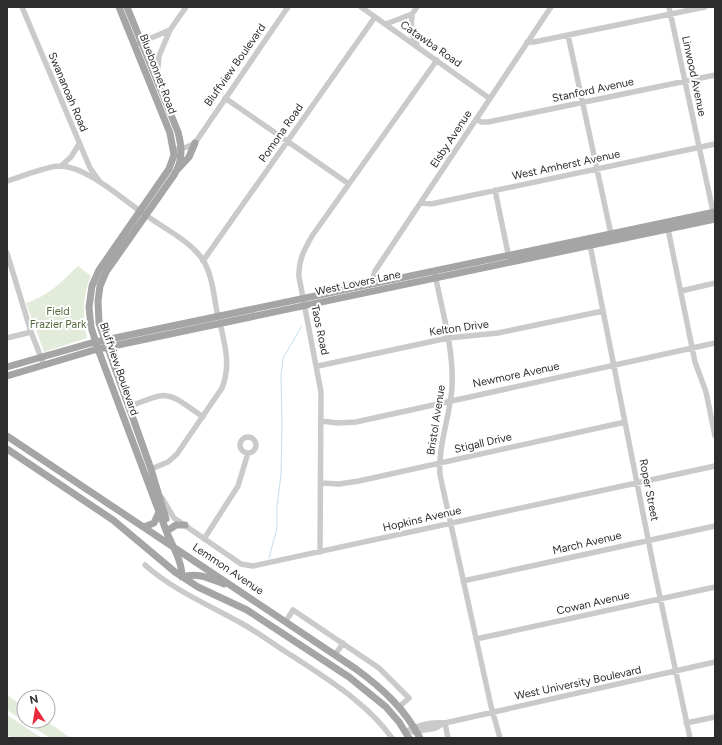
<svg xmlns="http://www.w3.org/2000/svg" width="722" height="745" viewBox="0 0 722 745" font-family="Figtree,sans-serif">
<rect width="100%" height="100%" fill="#fff"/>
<path fill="#e3ebda" d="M78 266 91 276C82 296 83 317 87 338L44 352 26 303C50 295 60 283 78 266Z
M7 695 24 707V721L7 710Z
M7 715 42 738H12L7 734Z
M24 721H46L71 738H50Z"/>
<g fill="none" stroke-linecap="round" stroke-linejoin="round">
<path stroke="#c6ddec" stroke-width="1" d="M269 558 277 528V506L281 475 282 424 281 376 283 358 302 326"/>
<path stroke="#cacaca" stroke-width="5.5" d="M22 7 90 168 100 182
M361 7 489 98
M669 7 714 216
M412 14 411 32 417 45
M386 24 412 14 417 7
M568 35 611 234
M527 42H534L705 7
M139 43 170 30 186 7
M157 78 159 56 170 30
M225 98 349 184
M476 119 481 122H488L715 75
M178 149 187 147 195 143 288 7
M61 166 71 157 79 144
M7 181C22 177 45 166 61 166 87 167 122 199 143 213
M495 190 509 258
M421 202 431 204 715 144
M150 218C167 230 191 242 203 260 213 276 214 299 218 317
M668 229 695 362 706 392 715 436
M590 245 654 569 690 738
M7 253 31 332 44 365
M203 261 375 17
M435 274C442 311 454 349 452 387 450 417 438 444 440 475L491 706 500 738
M374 284 373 277 375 271 551 7
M681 291 715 283
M7 338 31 332
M318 366 448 338 498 333 603 311
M128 407C171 390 166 391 203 417
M321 421 338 423 356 422 715 343
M240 445a8 8 0 1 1 16 0a8 8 0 1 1-16 0Z
M151 469 168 462 177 454 222 388C231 366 225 345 220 323
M321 483 339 484 359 481 625 422
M162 498 174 518 241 564 253 566 715 466
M204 539 238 486 248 453
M320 552 321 392 299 277C298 261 304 250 312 236L437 60
M145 565C173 590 207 604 241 623 259 633 276 646 294 657 330 681 367 703 392 738
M463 581 715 526
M286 621 293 610 379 668 409 698 399 707
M476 639 715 587
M335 655 343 643
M445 723 448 738
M686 723 715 717
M405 732C417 725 431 722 445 723L715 662
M413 732 436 728 444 723"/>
<path stroke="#a5a5a5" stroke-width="7" d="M119 7 170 133 174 155 169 169 99 270 92 286 89 307 91 327 98 349 167 533C173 547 182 561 182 577
M127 7 178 132C182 147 183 161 174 175L106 272 100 286 98 301 99 323 151 469 166 519
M178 169 189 157 195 143
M7 367 91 343 715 212
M7 376 94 350 715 219
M7 436 356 669C382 688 405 709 420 738
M7 449 113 520 175 572 198 587 247 610 349 677 386 707 399 722 409 738
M144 527 154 523 159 512
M170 529 176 525H185
M182 577C197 572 209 578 224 584"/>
</g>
<g text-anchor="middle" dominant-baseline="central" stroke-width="4" stroke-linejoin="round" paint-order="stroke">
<g font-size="11" fill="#2d2d2d" stroke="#fff">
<text transform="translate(431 44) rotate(35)">Catawba Road</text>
<text transform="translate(235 65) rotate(-55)">Bluffview Boulevard</text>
<text transform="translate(158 74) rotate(69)">Bluebonnet Road</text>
<text transform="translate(694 76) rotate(78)">Linwood Avenue</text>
<text transform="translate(593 90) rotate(-12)">Stanford Avenue</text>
<text transform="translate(68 92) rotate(67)">Swananoah Road</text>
<text transform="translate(281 133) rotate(-55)">Pomona Road</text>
<text transform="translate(451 139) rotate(-57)">Elsby Avenue</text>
<text transform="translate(566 165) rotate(-12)">West Amherst Avenue</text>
<text transform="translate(358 283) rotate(-12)">West Lovers Lane</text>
<text transform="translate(459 328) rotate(-8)">Kelton Drive</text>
<text transform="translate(320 330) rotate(78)">Taos Road</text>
<text transform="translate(119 369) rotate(71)">Bluffview Boulevard</text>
<text transform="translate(516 375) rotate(-12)">Newmore Avenue</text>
<text transform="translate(436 420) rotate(-81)">Bristol Avenue</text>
<text transform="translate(483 443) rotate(-13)">Stigall Drive</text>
<text transform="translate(649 490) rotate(79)">Roper Street</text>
<text transform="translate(422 519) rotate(-13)">Hopkins Avenue</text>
<text transform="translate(587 543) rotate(-13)">March Avenue</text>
<text transform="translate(228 569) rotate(34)">Lemmon Avenue</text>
<text transform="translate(593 603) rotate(-13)">Cowan Avenue</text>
<text transform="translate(578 683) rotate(-12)">West University Boulevard</text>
</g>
<g font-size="11" fill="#51693a" stroke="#fff">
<text x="58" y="311">Field<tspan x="58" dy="13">Frazier Park</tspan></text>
</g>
</g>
<rect width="722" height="745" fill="none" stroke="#2d2d2d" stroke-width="16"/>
<g transform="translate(36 709) rotate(348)"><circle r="19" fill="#ffffff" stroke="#ababab"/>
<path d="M0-3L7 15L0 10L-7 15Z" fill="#e82b3b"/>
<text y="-6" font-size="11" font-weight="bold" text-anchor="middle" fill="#2d2d2d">N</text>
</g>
</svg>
